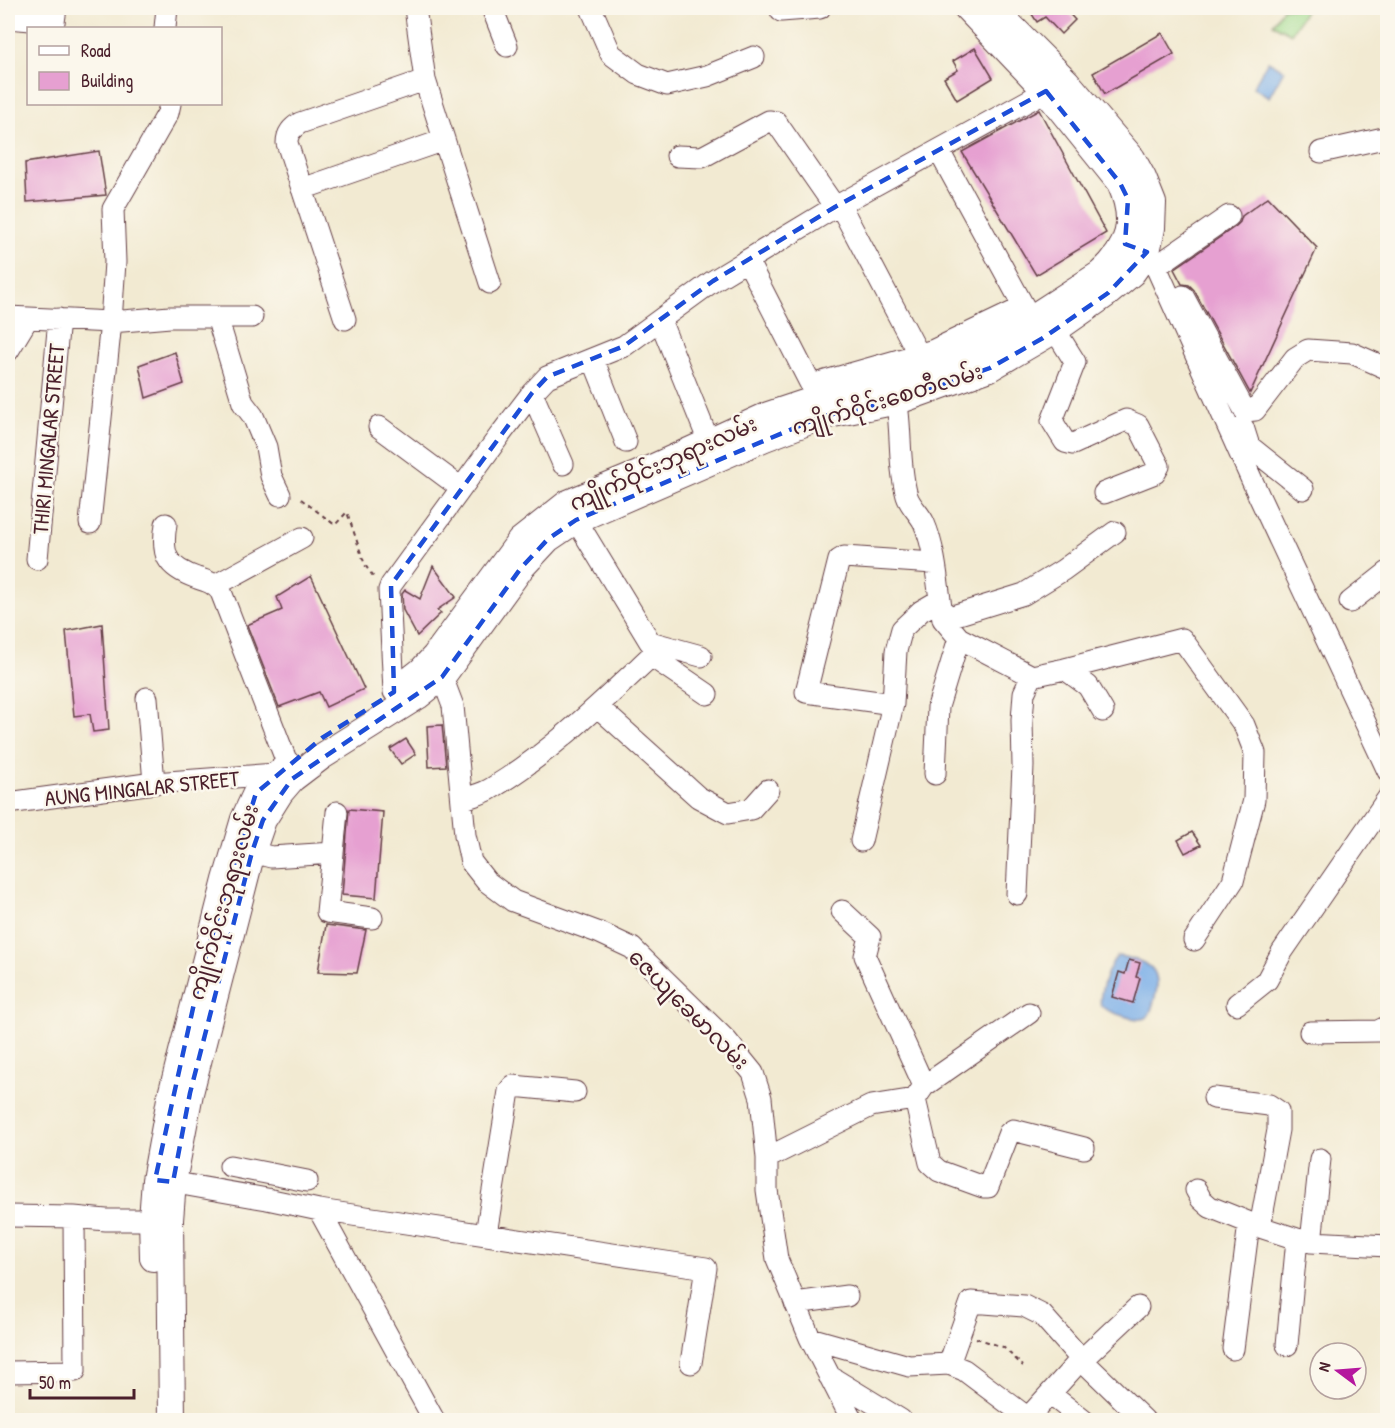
<svg xmlns="http://www.w3.org/2000/svg" width="1395" height="1428" viewBox="0 0 1395 1428" font-family="'Patrick Hand','Noto Sans Myanmar',sans-serif">
<rect width="100%" height="100%" fill="#fbf7ec"/>
<filter id="ink" filterUnits="userSpaceOnUse"><feTurbulence type="fractalNoise" baseFrequency=".0167" numOctaves="2"/><feDisplacementMap in="SourceGraphic" scale="12" xChannelSelector="R" yChannelSelector="G"/><feConvolveMatrix kernelMatrix="1 2 1 2 8 2 1 2 1" color-interpolation-filters="sRGB"/></filter>
<filter id="wash" filterUnits="userSpaceOnUse"><feTurbulence type="fractalNoise" baseFrequency=".008" numOctaves="4" result="noise"/><feDisplacementMap in="SourceGraphic" scale="24" xChannelSelector="R" yChannelSelector="G"/><feGaussianBlur stdDeviation="1.35" result="paint"/><feColorMatrix in="noise" values="0 0 0 0 0 0 0 0 0 0 0 0 0 0 0 0 0 1.4 0 .05"/><feComposite in="paint" operator="in"/></filter>
<g filter="url(#wash)">
<rect width="100%" height="100%" fill="#f2ead2"/>
<path fill="#a1db8e" stroke="#767d5c" stroke-width="1.5" d="M1283 8H1307L1291 34 1273 24Z"/>
<path fill="#7bafe8" stroke="#62678a" stroke-width="1.5" d="M1268 61 1284 70 1269 97 1253 87Z
M1118 956C1149 961 1164 968 1154 1001 1152 1006 1151 1015 1146 1018 1137 1022 1108 1012 1101 1006 1098 995 1109 963 1118 956Z"/>
<g id="blocks">
<path fill="#e6a0d1" d="M1028 8H1064L1075 20 1061 34 1045 17 1037 22Z
M1162 33 1174 54 1105 94 1093 73Z
M975 48 993 78 957 100 944 78 958 70 953 61Z
M1039 110 1106 233 1036 275 962 152Z
M99 151 106 195 27 202 25 163Z
M1268 197 1317 248 1250 393 1194 290 1189 285 1182 284 1174 269 1236 226 1240 222 1242 216Z
M175 352 184 384 146 398 139 365Z
M433 566 456 597 437 610 441 613 417 636 403 610 402 594 405 590 420 599Z
M311 576 364 689 326 707 319 692 279 707 247 625 282 610 277 597Z
M102 624 109 730 93 732 90 714 74 716 66 631Z
M442 725 446 766 429 767 427 726Z
M406 739 416 754 401 764 390 749Z
M349 809 383 812 376 898 342 895Z
M1192 832 1201 845 1185 853 1178 840Z
M326 925 366 930 357 973 318 972Z
M1129 960 1140 963 1136 977 1140 978 1133 1003 1112 997 1119 972 1125 974Z"/>
</g>
</g>
<g filter="url(#ink)">
<use href="#blocks" fill-opacity="0" stroke="#633d44" stroke-width="1.5"/>
<g fill="none" stroke-linecap="round" stroke-linejoin="round">
<g stroke="#633d44" stroke-width="23">
<path id="minor" d="M415 8 425 80 490 283
M492 8 507 46
M591 8 611 54 638 74 667 85 707 76 754 57
M781 11 820 8
M8 18 54 22 56 8
M165 28 167 8
M1321 152 1388 137
M677 156 702 157 769 121 776 122 835 207
M302 189 444 140
M840 205 919 355
M747 260 811 385 934 350 1024 307 939 151
M1153 260 1259 496 1388 771
M1164 261 1229 216
M1183 296 1245 411 1255 410 1295 358 1308 350 1352 353 1388 369
M8 317 111 322 170 317H252
M217 317 243 403 253 416 266 447 271 476 280 495
M345 319 287 143C287 133 292 128 300 123L425 80
M660 320 709 442
M1055 330 1075 362 1052 421 1065 442 1073 444 1126 420 1138 425 1159 466 1155 473 1104 493
M8 351 28 318
M593 359 626 442
M532 393 563 464
M379 427 461 488
M1243 427 1249 446 1303 489
M567 508 576 520 650 642 701 656
M90 523 111 322 115 262 113 209 168 113 170 104
M166 524C161 555 166 567 197 578 207 581 214 583 221 592L288 765
M37 559 59 319
M216 585 302 538
M940 600 943 619 959 638 1032 676 1024 693 1022 720 1023 766 1017 894
M1350 602 1388 572
M943 619 1024 594 1063 570 1115 532
M432 666 442 677 453 706 465 835 471 862 486 881 513 901 600 933 632 948 727 1041 753 1073 761 1098 767 1158V1190L777 1259 810 1338 852 1420
M1065 669 1182 639 1244 725 1255 753 1254 800 1233 881 1194 940
M1032 676 1065 669 1088 686 1103 711
M394 692 389 590 391 585 500 435 532 393 547 377 624 346 713 281 835 207 1046 91
M147 698 154 783
M893 704 806 692 839 560 844 557 934 563
M598 707 698 797 728 813 751 809 768 790
M935 774 938 707 959 638
M462 800C471 796 483 794 492 788 550 753 601 703 651 656L707 694
M8 803 154 783 276 774 284 777
M861 841 893 704 896 651 902 629 921 611 940 600C937 576 934 546 924 523 920 514 910 506 907 496 897 461 903 423 894 387
M252 852 271 857 333 853 327 912 372 918
M333 853 337 812
M1237 1004 1267 980 1282 952 1388 798
M1310 1032 1378 1031 1388 1026
M924 1086 1029 1013
M1214 1098 1269 1105 1278 1111V1130L1260 1227
M915 1099 930 1163 939 1171 983 1187H988L1009 1133 1013 1130 1084 1148
M767 1158 871 1106 915 1099 924 1086 865 956 870 937 842 911
M230 1166 307 1181
M159 1180 267 1199 319 1210 706 1268 691 1363
M1196 1190 1201 1199 1210 1207 1260 1227 1297 1239 1311 1242 1388 1246
M319 1210 434 1420
M8 1216 74 1217 106 1220H166
M486 1234 509 1091 513 1086 575 1092
M1311 1242 1320 1159
M795 1303 847 1296
M810 1338 909 1366 949 1364 964 1370 1028 1418
M1287 1345 1297 1239
M1233 1349 1249 1223
M949 1364 971 1302 1024 1306 1042 1315 1082 1360 1144 1420
M8 1372 75 1371 74 1217
M829 1376 901 1420
M1050 1394 1083 1420
M1026 1420 1074 1367 1138 1307"/>
</g>
<g stroke="#633d44" stroke-width="28">
<path id="major" d="M397 690 421 671 435 656 520 541 568 503 636 475 768 415 816 399 893 380 952 360 1007 334 1100 274C1130 247 1137 221 1120 183L1046 91 967 8
M153 1258 152 1219 155 1180 170 1099 226 880 244 819 256 793 288 765
M172 1420 170 1220 173 1182 190 1093 252 852 263 820 280 793 292 779 321 757 418 696 442 677 521 568 548 539 576 520 765 438 823 416 898 401 990 368 1055 330 1108 293 1132 273 1147 252 1152 228 1153 203 1143 178 1132 158 1067 82 993 8"/>
</g>
<path stroke="#633d44" stroke-width="2" stroke-dasharray="4.5 4.5" stroke-linecap="butt" d="M301 499 335 525 347 512 365 565 375 579
M976 1338 1003 1347 1023 1366"/>
<use href="#minor" stroke="#fff" stroke-width="21"/>
<use href="#major" stroke="#fff" stroke-width="26"/>
</g>
</g>
<path fill="none" stroke="#1d4ed8" stroke-width="4.5" stroke-dasharray="12 8" stroke-linejoin="round" d="M1046 91 1120 183 1128 199 1125 244 1147 252 1108 293 1043 338 990 368 898 401 823 416 576 520 548 539 521 568 442 677 292 779 263 820 252 852 190 1093 173 1182 155 1180 201 972 256 793 322 738 394 692 391 585 532 393 547 377 624 346 713 281 835 207Z"/>
<g text-anchor="middle" dominant-baseline="central" stroke-width="5" stroke-linejoin="round" paint-order="stroke">
<g font-size="22" fill="#4a1f2b" stroke="#fbf7ec">
<text transform="translate(887 399) rotate(-17)">ကျိုက်ဝိုင်းစေတီလမ်း</text>
<text transform="translate(48 439) rotate(-85)">THIRI MINGALAR STREET</text>
<text transform="translate(663 463) rotate(-24)">ကျိုက်ဝိုင်းဘုရားလမ်း</text>
<text transform="translate(142 788) rotate(-6)">AUNG MINGALAR STREET</text>
<text transform="translate(223 902) rotate(-74)">ကျိုက်ဝိုင်းဘုရားလမ်း</text>
<text transform="translate(689 1009) rotate(45)">ဇေယျခေမာလမ်း</text>
</g>
</g>
<rect width="1395" height="1428" fill="none" stroke="#fbf7ec" stroke-width="30"/>
<rect x="27" y="27" width="195" height="78" fill="#fbf7ec" stroke="#b4a19f" stroke-width="1.5"/>
<rect x="39" y="46" width="30" height="9" fill="#ffffff" stroke="#b4a19f" stroke-width="1.5"/>
<text x="81" y="57" font-size="18" fill="#4a1f2b">Road</text>
<rect x="39" y="72" width="30" height="18" fill="#e6a0d1" stroke="#b4a19f" stroke-width="1.5"/>
<text x="81" y="87" font-size="18" fill="#4a1f2b">Building</text>
<g transform="translate(1338 1371) rotate(286)"><circle r="28" fill="#fbf7ec" stroke="#b4a19f" stroke-width="1.5"/>
<path d="M0-4.5L10 22L0 15L-10 22Z" fill="#b5179e"/>
<text y="-9" font-size="16" font-weight="bold" text-anchor="middle" fill="#4a1f2b">N</text>
</g>
<path d="M30 1389v9h104v-9" fill="none" stroke="#4a1f2b" stroke-width="3"/>
<text x="39" y="1389" font-size="18" fill="#4a1f2b" stroke="#fbf7ec" stroke-width="4.5" paint-order="stroke">50 m</text>
</svg>
